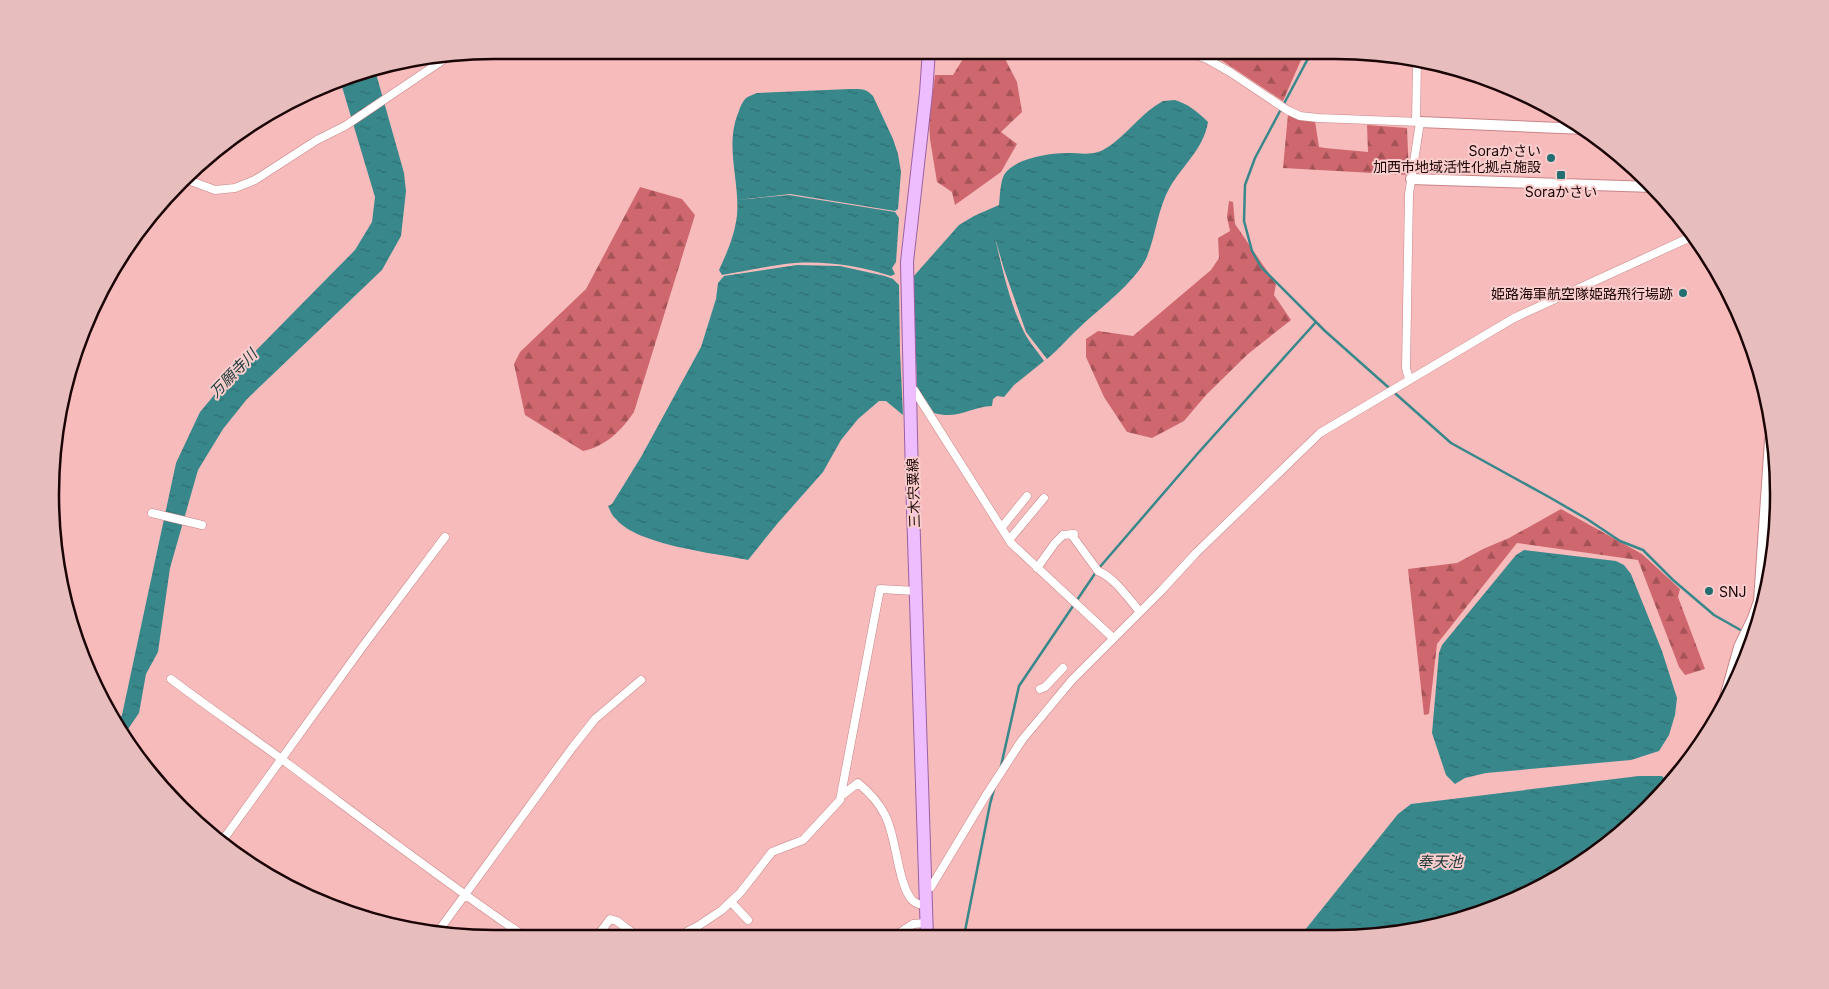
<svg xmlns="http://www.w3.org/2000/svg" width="1829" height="989" viewBox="0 0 1829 989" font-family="Inter,'Noto Sans JP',sans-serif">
<defs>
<pattern id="forest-firs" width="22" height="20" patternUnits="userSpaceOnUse" patternTransform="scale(1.25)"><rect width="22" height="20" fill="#ce686e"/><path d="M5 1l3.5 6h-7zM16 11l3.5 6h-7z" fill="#a65358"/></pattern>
<pattern id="water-ripples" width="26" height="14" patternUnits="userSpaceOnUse" patternTransform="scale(1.25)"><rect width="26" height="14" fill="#38888b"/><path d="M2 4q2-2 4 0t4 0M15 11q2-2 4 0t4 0" fill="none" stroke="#2e6d70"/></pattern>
</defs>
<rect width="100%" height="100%" fill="#f7bbbc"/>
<path fill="url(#forest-firs)" d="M968 51H1001L1017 82 1022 112 1001 132 1017 144 1001 172 955 205 952 192 937 182 930 139 929 121 935 75H953Z
M1202 51H1305L1283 101 1215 56Z
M1288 114 1315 121 1319 147 1325 148 1368 152 1367 125 1407 128 1409 175 1283 168Z
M640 187 682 199 695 215 634 412C621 431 606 446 583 451L525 415 514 364 520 352 586 289Z
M1229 201 1233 202 1235 224 1276 284 1274 295 1291 320 1248 354 1206 395 1184 421 1152 438 1127 432 1104 397 1086 357V339L1098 331 1133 336 1211 270 1219 258 1218 238 1230 231 1227 217Z
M1561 509 1642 554 1680 589 1678 597 1705 669 1685 675 1679 667 1638 560 1517 543 1437 644 1429 714 1424 715 1408 569 1457 563 1483 549 1509 538Z"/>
<path fill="url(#water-ripples)" d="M375 70 404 173 406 191 401 236 382 270 247 399 223 429 198 470 170 568 158 652 146 674 139 713 126 732 119 721 122 715 176 463 200 412 226 381 355 250 372 222 375 197 340 80 351 74Z
M850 89C860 89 866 88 873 96L893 139 898 154 901 172 898 209 895 211 790 194 737 200 789 195 895 212 899 218 896 262 892 268 895 274 891 276C860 266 828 261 795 263 771 265 747 271 722 275L719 270C727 253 735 234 737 215 740 180 724 145 739 111 740 107 743 101 746 98 749 96 754 94 757 93Z
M1175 100C1188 104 1198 112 1208 122 1204 148 1183 165 1170 187 1157 210 1156 236 1146 259 1135 282 1099 309 1080 327 1069 337 1059 349 1047 359L1026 332 1004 269 995 238C1002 268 1010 304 1024 332 1029 342 1038 352 1044 361L1014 385 1004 397 997 396 993 399 992 406C970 407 958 420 934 413L917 387 913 277 959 225 974 216 999 205C1000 196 1000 183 1004 175 1014 158 1050 153 1068 153 1077 153 1090 155 1098 152 1117 146 1137 118 1155 106L1163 101Z
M797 265 840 266 885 276 893 279 899 285 900 351 903 415 886 401H879L858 419 841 440 823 472 777 524 748 560C714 553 637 545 616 519 612 516 610 510 608 506L612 504 641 457 701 347 716 299 718 283 724 276Z
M1524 550 1616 561 1624 565 1631 574 1662 651 1677 698 1675 715 1669 735 1659 751 1631 760 1486 773 1465 778 1455 784 1446 775 1432 733 1439 653 1442 645 1516 555Z
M1639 776H1662L1671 785 1605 847 1504 905 1393 935H1301L1398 814 1411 804Z"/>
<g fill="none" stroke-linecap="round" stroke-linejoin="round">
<path stroke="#38888b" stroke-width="2.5" d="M1312 51 1255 158 1245 185 1244 221 1252 251 1261 267 1325 331 1451 443 1549 497 1587 519 1620 541 1643 550 1673 580 1714 615 1744 632
M1099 568 1199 452 1316 322
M1748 636 1752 640
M1001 766 1019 686 1096 572
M964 936 990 804 995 786"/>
<g stroke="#ca8486" stroke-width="9">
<path id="minor" d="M1186 51 1207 59 1230 72 1287 110 1300 116 1318 118 1420 122 1409 194 1406 368 1409 379
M1416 122 1417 60
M188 180 215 190 235 188 255 180 317 140 345 126 446 58
M910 387 914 390 1011 543 1113 638
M152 513 202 525
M1002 527 1027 496
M1071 534 1098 571C1115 578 1128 598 1140 612
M1009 540 1044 498
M1037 568 1055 543 1063 535 1074 534
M171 679C210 709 251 736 291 766 369 824 446 883 527 938
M1040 689 1045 687 1063 668
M841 796 858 783C869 792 879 803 885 815 897 838 897 882 912 900 916 904 921 905 926 906
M220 844 363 646 445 537
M926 889 931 887 985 797 1022 740 1072 680 1161 591 1196 553 1320 433 1514 318 1693 236
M731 902 748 920
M437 933 572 748 595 719 641 680
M677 937 698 926 722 910 740 893 772 852 803 840 840 800 880 589 916 591
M893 937 913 924 926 923
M596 938 610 919 617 921 639 938"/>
</g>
<g stroke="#ca8486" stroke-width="12">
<path id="tertiary" d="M1420 122 1585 129
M1411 179 1653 187
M1722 708 1739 647 1753 618 1759 601 1770 440 1774 430"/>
</g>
<g stroke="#9b60a5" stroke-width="14">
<path id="primary" d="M927 937 912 478 907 262 926 93 929 50"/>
</g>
<use href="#minor" stroke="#fff" stroke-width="8"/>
<use href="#tertiary" stroke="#fff" stroke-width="10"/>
<use href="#primary" stroke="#edbdfd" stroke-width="12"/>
</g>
<g fill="#226e70" stroke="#facdcd" stroke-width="2">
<circle cx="1551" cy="158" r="5"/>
<rect x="1556" y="170" width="10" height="10" rx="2.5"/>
<circle cx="1683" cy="293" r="5"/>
<circle cx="1709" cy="591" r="5"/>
</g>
<g text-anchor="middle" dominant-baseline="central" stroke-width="4" stroke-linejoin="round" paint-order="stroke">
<g font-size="14" fill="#1a0405" stroke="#facdcd" text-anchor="end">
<text x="1541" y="150">Soraかさい<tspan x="1541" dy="16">加西市地域活性化拠点施設</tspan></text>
<text x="1561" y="191" text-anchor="middle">Soraかさい</text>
<text x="1673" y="293">姫路海軍航空隊姫路飛行場跡</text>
<text x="1719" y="591" text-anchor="start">SNJ</text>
</g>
<g font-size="14" fill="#1a0405" stroke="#facdcd">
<text transform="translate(913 493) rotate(-92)">三木宍粟線</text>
</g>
<g font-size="15" font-style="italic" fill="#213b3c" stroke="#facdcd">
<text transform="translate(233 373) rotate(-46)">万願寺川</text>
<text x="1440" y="861">奉天池</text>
</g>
</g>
<path d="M0 0H1829V989H0ZM494 59H1335A435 435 0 0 1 1770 494V495A435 435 0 0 1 1335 930H494A435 435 0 0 1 59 495V494A435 435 0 0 1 494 59Z" fill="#e8bdbd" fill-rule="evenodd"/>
<path fill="none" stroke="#1a0405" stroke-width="2.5" d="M494 59H1335A435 435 0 0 1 1770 494V495A435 435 0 0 1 1335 930H494A435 435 0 0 1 59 495V494A435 435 0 0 1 494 59Z"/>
</svg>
